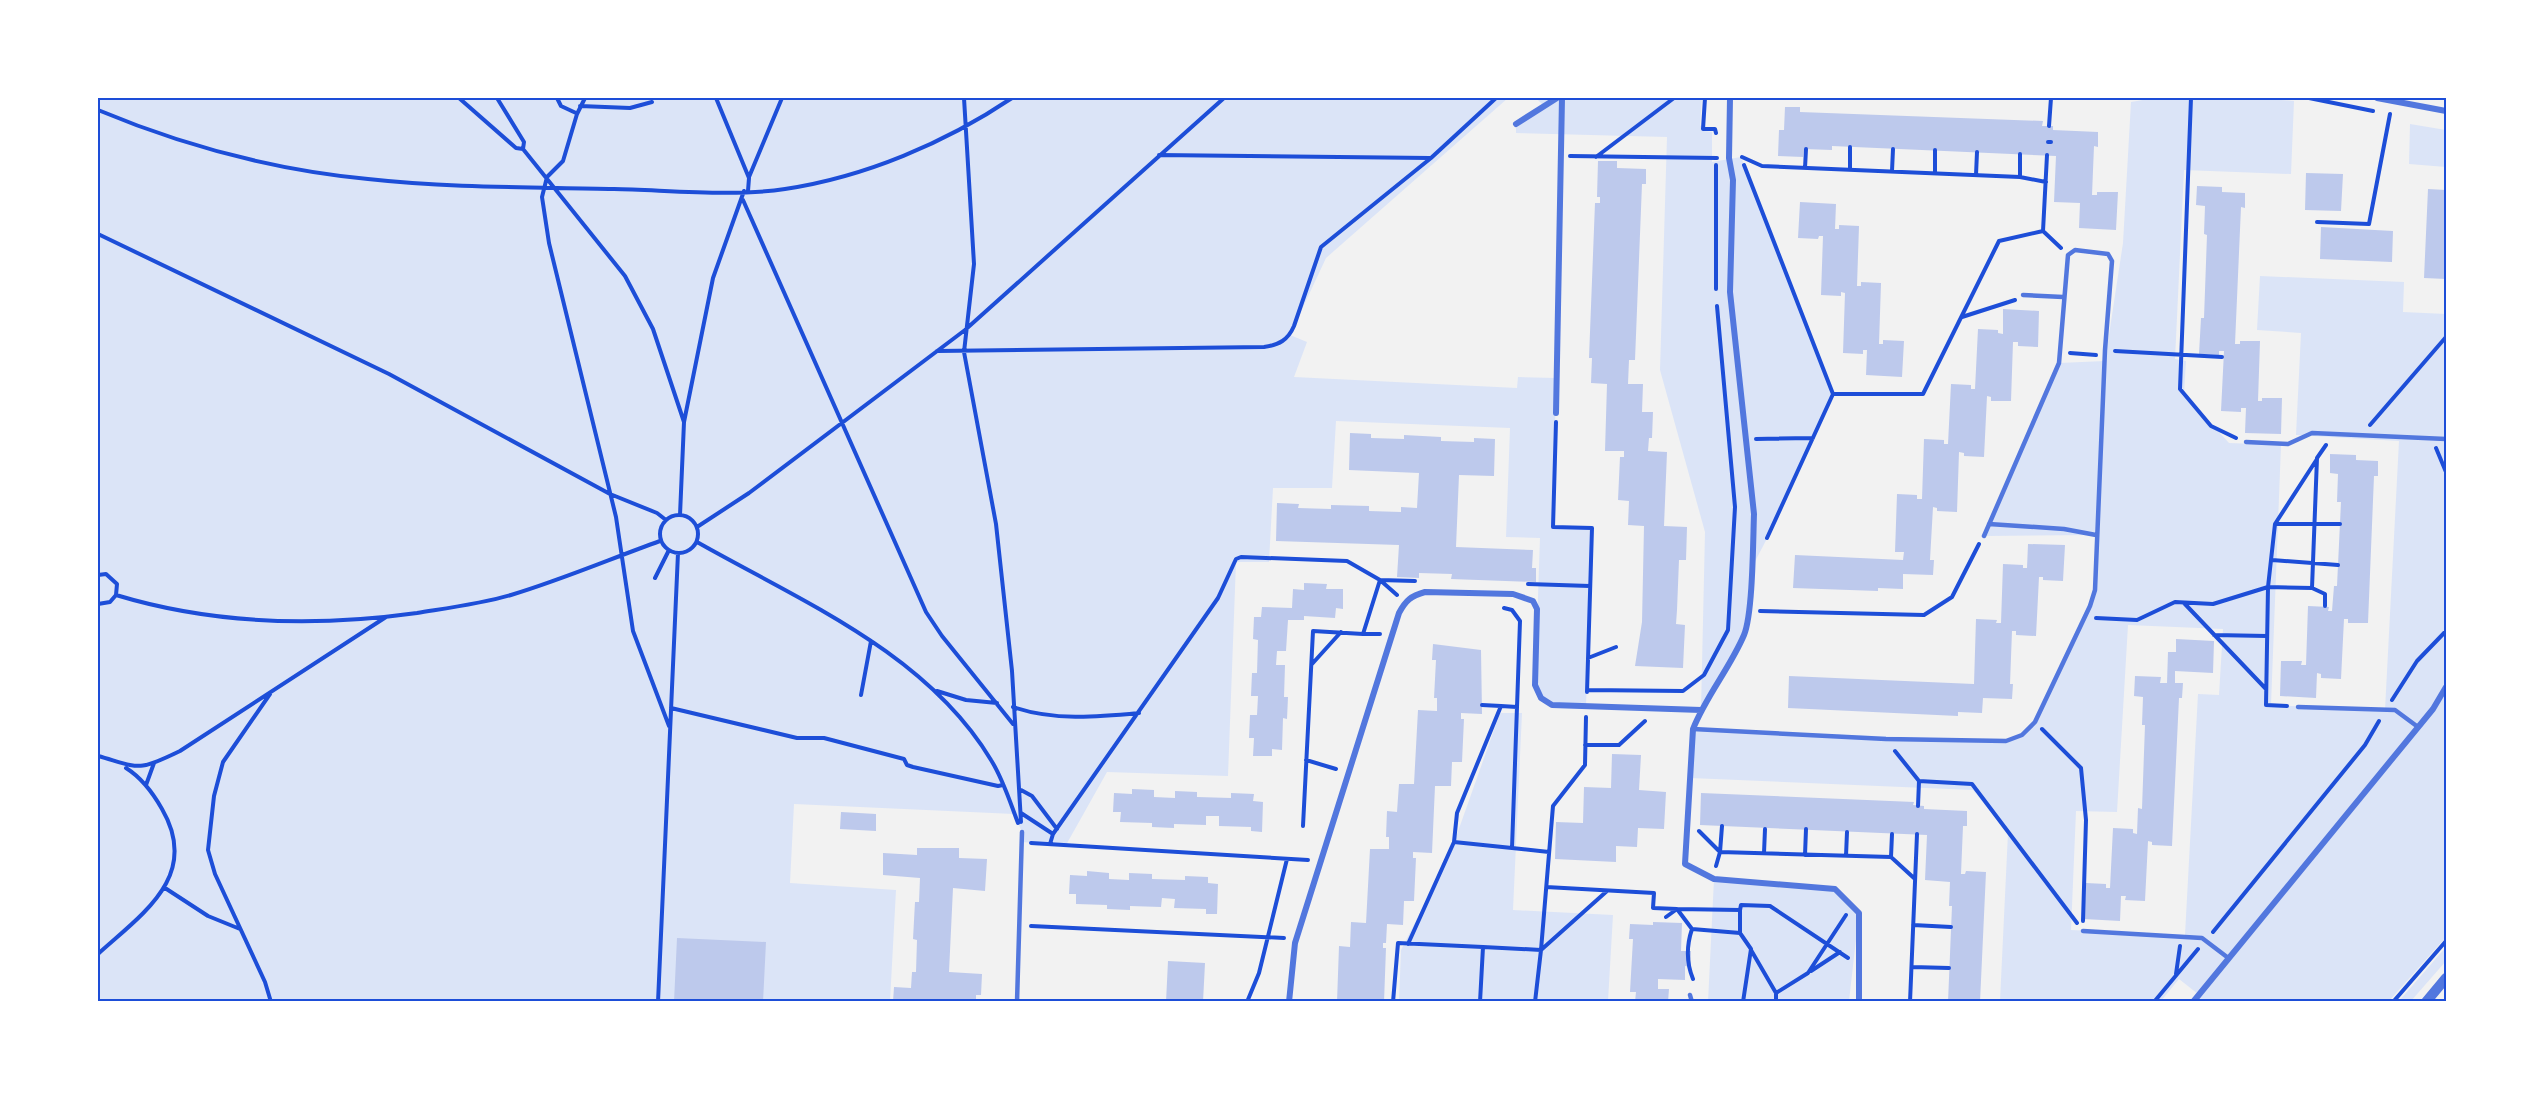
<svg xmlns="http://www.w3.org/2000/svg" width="2544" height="1099" viewBox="0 0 2544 1099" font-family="'Open Sans',sans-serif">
<rect width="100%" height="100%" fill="#f2f2f2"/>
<path fill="#dbe4f7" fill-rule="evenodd" d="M98 98H1493L1445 145 1499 98H1508L1326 258 1290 335 1307 342 1294 377 1517 388 1518 377 1556 378 1553 526 1592 528 1586 706C1562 705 1547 710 1535 685L1540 538 1506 537 1510 428 1336 421 1332 488H1273L1269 562H1236L1228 776 1107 772 1066 845 1021 842 1022 832 1014 814 794 804 790 883 896 890 890 1001 98 1002Z
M1536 98H1702L1700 125 1704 131 1712 132V162L1741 157 1833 394 1772 529 1751 569 1745 632 1701 710 1705 532 1660 370 1667 137 1516 133V124L1543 105Z
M2155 98H2256L2294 101 2291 174 2184 170 2175 359 2186 361 2184 394 2229 443 2281 445 2271 705 2385 710 2399 441 2296 435 2301 333 2257 330 2260 276 2404 282 2403 312 2446 314V937L2389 1001H2193L2198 994 2179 979 2161 1001H2000L2008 833 1973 790 1690 778 1693 729 2006 741 2029 729 2095 590 2096 535 1984 536 2059 363 2105 361 2123 243 2131 102ZM2128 625 2223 629 2219 695 2198 694 2185 935 2071 930 2076 811 2117 812Z
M2410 124 2446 130V167L2409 164Z
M1500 713H1522L1513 910 1613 915 1608 1001 1399 1002 1401 950 1450 854Z
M1714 879 1835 889 1859 913 1849 1001 1708 1002Z
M2446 947V961L2411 1001H2399Z"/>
<path fill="#bdc9ec" d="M1785 107H1800V112L2043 121 2042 126H2053V130L2098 132V147L2094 146 2092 195H2097V192H2118L2116 230 2079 228 2080 203 2054 202 2056 156 1832 146V150L1804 149 1803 157 1778 156 1779 130H1784Z
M1598 161H1617V168L1646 169V184H1642L1635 360H1629L1628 384H1643L1642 412H1653L1652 438H1649L1648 451 1667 452 1664 526 1687 527 1686 560H1679L1677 610 1676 624 1685 625 1683 668 1635 666 1642 622 1644 526 1628 525 1629 501 1618 500 1620 457H1624V451H1605L1607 384 1591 383 1592 358H1589L1595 203H1600V197H1597Z
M2306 173 2343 174 2341 211 2305 210Z
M2197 186 2222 187V192L2245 193V208L2241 207 2235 344H2240V341H2260L2258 401H2262V398H2282L2281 434 2245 433 2246 408H2241V412L2221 411 2224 351H2219V355L2199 354 2201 318H2204L2207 235 2204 234 2205 206 2196 205Z
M2428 189 2446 190V279L2424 278Z
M1800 202 1836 204 1835 229H1839V225L1859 226 1857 286H1861V282L1881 283 1879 344H1883V340L1904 341 1902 377 1866 375 1867 350H1863V354L1843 353 1845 293 1841 292V296L1821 295 1823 236H1819L1818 239 1798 238Z
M2321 227 2393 231 2392 262 2320 259Z
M2003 309 2039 311 2038 347 2018 346V342H2013L2011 401H1991V397L1987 396 1984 457 1964 456V453L1959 452 1957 512 1937 511V508L1933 507 1930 560H1934L1933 575 1903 574V589L1878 588V591L1793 588 1795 555 1903 560 1904 552H1895L1897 494 1917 495V499H1922L1924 439 1944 440V444H1948L1951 384 1971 385V389H1975L1978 329 1998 330V333L2003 334Z
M1350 433 1371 434V438L1404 439V435L1441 437V441L1474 442V438L1495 439 1494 476 1459 475 1456 547 1533 550 1532 568H1536V582L1451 579 1452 574 1419 573V578L1397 577 1399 545 1276 541 1277 503 1299 504 1298 508 1331 509V505L1369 506V511L1401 512V507L1417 508 1419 473 1349 470Z
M2330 454 2356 455V460L2378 461V476H2374L2368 623H2348V619H2344L2341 679 2321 678V674L2317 673 2316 698 2280 696 2281 661H2302L2301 665H2306L2308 606 2329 607 2328 611H2332L2334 586H2337L2341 502H2337L2338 474 2330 473Z
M2028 544 2065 545 2063 581 2043 580V577H2039L2036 636 2016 635V631H2012L2010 684H2013L2012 699 1983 698 1982 713 1958 712V716L1788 708 1789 676 1974 684 1976 619 1997 620 1996 623H2001L2003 564 2023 565V568H2027Z
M1304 583 1327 584 1326 589H1343V609L1336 608 1335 618 1304 616V620H1288L1286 651H1277L1276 665H1285L1284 697H1288L1287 719 1283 718 1282 750 1272 749V756H1253L1254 738H1249L1250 715H1257L1258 696H1251L1252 673H1257L1258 640 1253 639 1254 617H1261L1262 607 1292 608 1293 589 1304 590Z
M2176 639 2214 641 2213 673 2175 671V683H2183L2182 698H2179L2172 846 2152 845V842L2148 841 2145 901 2125 900 2126 896H2121L2120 921 2084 919 2086 883 2106 884V888H2110L2113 828 2133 829V833L2137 834 2138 808 2142 809 2145 725H2142L2143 697 2134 696 2135 676 2161 677 2160 683H2167L2168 652H2176Z
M1433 644 1481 650 1482 714 1461 713V719H1464L1462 762H1452L1451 786H1435L1432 853 1413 852V858H1416L1414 901H1404L1403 925 1387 924 1386 943H1383V948H1386L1384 1002H1337L1339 946 1350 947 1351 922 1366 923 1370 849H1389V837H1386L1387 811 1397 812 1399 784H1414L1418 710 1437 711V698H1434L1436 660H1432Z
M1612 754 1641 755 1639 790 1666 792 1664 829 1638 828 1637 847 1616 846V862L1555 859 1556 822 1583 823 1584 787 1611 788Z
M1132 789 1154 790V797L1175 798V791L1197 792V797L1231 798V793L1254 794 1253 801 1263 802 1262 832 1251 831V827L1219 826V816H1206V825L1174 824V828L1152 827V823L1120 822 1121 812H1113L1114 793 1132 794Z
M1701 793 1914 802 1913 805 1924 806V809L1967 811V826H1963L1961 874H1965L1966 871 1986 872 1980 1002H1948L1952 906H1949L1950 882 1925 880 1927 835 1700 825Z
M841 812 876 814V831L840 829Z
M917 848H959V858L987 859 985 891 953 888 949 972 982 974 981 995H976V1002H893L894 987 911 988 912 972H916L917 940 913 939 915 902H919L920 878 883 875V853L917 855Z
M1087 871 1109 873V879L1129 880V873L1152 874V879L1185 880V876L1208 877V883L1218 884 1217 914H1206V909L1174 908 1175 899 1162 898 1161 907 1130 906V910L1107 909V905L1076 904V894H1069L1070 875 1087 876Z
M1653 922 1682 923 1681 951H1691V967L1685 966V980L1658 979V989H1669L1668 1002H1635L1636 992H1630L1633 939H1629L1630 924 1653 925Z
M677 938 766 942 763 1002H674Z
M1168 961 1205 963 1203 1002H1166Z"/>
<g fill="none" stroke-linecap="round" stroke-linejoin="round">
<path stroke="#1d4ed8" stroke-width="4" d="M459 98 516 148 523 149
M497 98 524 142 523 149 625 276 653 329 684 422 680 515
M557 98 561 106 576 113
M585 98 577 114 563 161 547 177 542 197 549 243 616 517 633 631 669 726
M716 98 749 178 748 191
M964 98 974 264 964 352 996 524 1012 671 1021 822
M1705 98 1703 129H1715L1716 133
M2104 98H2124
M2191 98 2180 389 2211 426 2236 438
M2309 98 2373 111
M580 106 630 108 652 102
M98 110C184 146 275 170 368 179 449 188 532 187 614 189 666 190 735 197 785 189 865 177 945 143 1012 98
M2049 126 2051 98
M2048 142H2051
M1159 155 1430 158
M2047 155 2043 231 2061 248
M1570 156 1717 158
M1596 157 1674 98
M1742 157 1762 166 2020 177 2046 182
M1744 165 1833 394
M1805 168 1806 149
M1850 170V147
M1892 171 1893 149
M1935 173V150
M1976 175 1977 152
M749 177 782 98
M2020 177V154
M743 200 926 612 942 636 1013 724
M2317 222 2369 224 2390 114
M98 234 389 374 610 494 657 513 666 520
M1716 289V165
M1962 317 2015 300
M937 351 1264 347C1279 345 1288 340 1294 326L1321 247 1431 158 1496 98
M2115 351 2222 357
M2070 353 2096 355
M684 422 713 278 744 191
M1556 422 1553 527 1592 528 1587 692
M2370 425 2446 337
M1756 439 1813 438
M2436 448 2446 472
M660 534a19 19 0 1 1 38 0a19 19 0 1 1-38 0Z
M2275 524H2340
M697 527 749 493 965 330 1224 98
M1767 538 1833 394H1923L1999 241 2043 231
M697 542C801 601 927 653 991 760 1003 779 1010 802 1018 823
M2272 560 2338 565
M98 575 106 574 117 584 116 595 110 602 98 604
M655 578 669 550
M1528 584 1590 586
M2312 588 2325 594V606
M116 595C215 625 316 627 417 613 448 608 480 604 511 595 561 580 610 559 660 541
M2184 603 2266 689
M1760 611 1924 615 1952 597 1979 544
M2096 618 2137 620 2175 602 2213 604 2268 587 2275 524 2317 459
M1363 634H1380
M2214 635 2267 636
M1588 658 1616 647
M1312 664 1341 632
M1587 690 1683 691 1704 675 1728 630 1735 507 1717 306
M937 691 966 700 997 703
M270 694 223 762 214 796 208 850 215 874 265 982 271 1002
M861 695 871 641
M2392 700 2417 661 2446 631V625
M1482 705 1501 706
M2287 706 2266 705 2268 587 2312 588 2317 458 2326 445
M1013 707C1053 721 1097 717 1139 713
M671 708 797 738H824L904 759 907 765 913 767 998 786 1003 785
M2042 729 2081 768 2086 820 2083 921
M1585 745H1619L1645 721
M1895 751 1919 781 1972 784 2077 923
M98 756C141 768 137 772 180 751L386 617
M1306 760 1336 769
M146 785 154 763
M1021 790 1032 796 1057 829
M1918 806 1919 781
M1021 813 1053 834
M1303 826 1313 631 1363 634 1380 580 1415 581
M1699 831 1720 852 1722 826
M1454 842 1512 848 1517 707
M1031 843 1308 860
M1050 844 1053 834 1218 598 1236 559 1241 557 1347 561 1380 580 1397 595
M1512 848 1549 852
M1764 853 1765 829
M1805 855 1806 829
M1846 856 1847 832
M1891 857 1892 834
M1716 866 1720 852 1891 857 1915 879
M1546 887 1654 893 1653 908 1677 909 1692 929 1740 933
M165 888 208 916 240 929
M1740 910 1741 905 1770 906 1848 958
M1666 917 1677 909 1740 910V933L1751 949 1743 1002
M1913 925 1951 927
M1031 926 1284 938
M1692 929C1686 947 1686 962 1693 979
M2213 932 2365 745 2379 721
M1408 944 1454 842 1457 813 1501 706 1517 707 1520 621 1512 610 1504 608
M1751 950 1776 993V1002
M98 954C142 914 201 876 162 809 153 793 142 778 126 768
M1912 967 1949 968
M1811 971 1840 952
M2176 974 2180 946
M1776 993 1808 973 1846 915
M658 1002 678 553
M1247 1002 1259 973 1287 859
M1393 1002 1398 943 1483 947
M1480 1002 1483 947 1541 950 1553 806 1585 765 1586 717
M1535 1002 1541 950 1607 891
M1910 1002 1917 834
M2154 1002 2198 949
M2393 1002 2446 941"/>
<path stroke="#5277de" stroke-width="4.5" d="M2023 295 2063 297
M2246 442 2288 444 2312 433 2446 439
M1989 524 2064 529 2096 535
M2298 707 2395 710 2418 727
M1693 729 1886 739 2006 741 2022 735 2035 722 2090 606 2095 590 2105 350 2112 261 2108 254 2075 250 2068 255 2059 363 1984 536
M2083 931 2202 938 2227 957
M1690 995 1692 1002
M1017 1002 1022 832"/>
<path stroke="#5277de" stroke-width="6" d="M1730 98 1729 158 1733 180 1730 292 1754 514C1753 540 1753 613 1744 635 1730 668 1706 696 1693 729L1685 864 1714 879 1835 889 1859 913V1002
M2377 98 2446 111
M1516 124 1557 98
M1556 413 1562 98
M1289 1002 1295 943 1399 613C1406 600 1411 596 1425 592L1513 594 1533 601 1537 609 1535 685 1541 698 1552 705 1701 710
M2193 1002 2433 709 2446 687"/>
<path stroke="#5277de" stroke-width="10" d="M2426 1002 2446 978"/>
</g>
<rect width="2544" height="1099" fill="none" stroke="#ffffff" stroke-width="198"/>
<rect x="99" y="99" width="2346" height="901" fill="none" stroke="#1d4ed8" stroke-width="2"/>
</svg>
